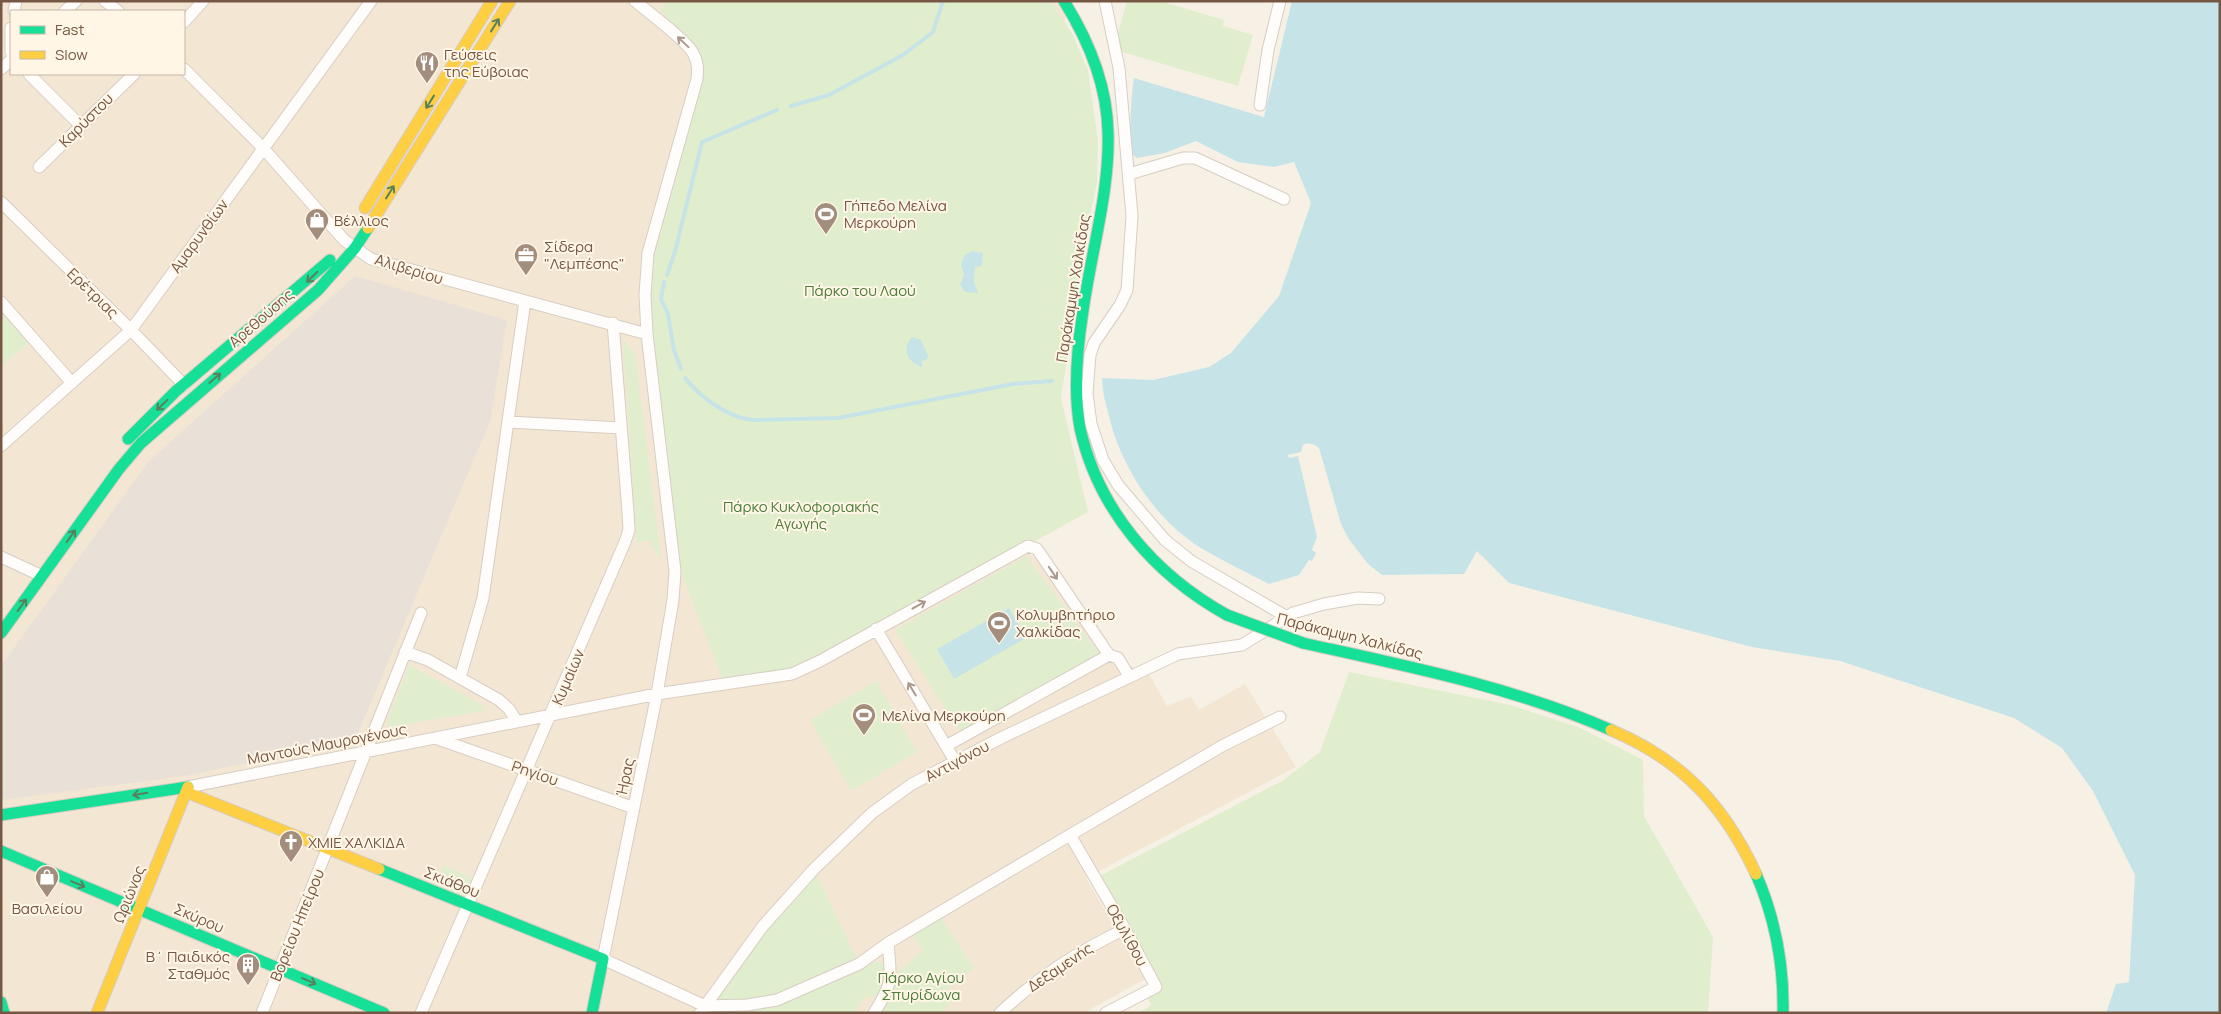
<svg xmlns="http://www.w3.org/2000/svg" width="2221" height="1014" viewBox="0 0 2221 1014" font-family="Manrope,sans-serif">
<rect width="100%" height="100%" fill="#f7f1e5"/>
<path fill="#f3e7d4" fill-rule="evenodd" d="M1 1H1065L1069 233 1027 552 1037 560 1104 655 1149 674 1167 706 1191 696 1199 710 1245 684 1296 767 1086 878 1145 979 1084 1013H1ZM11 11H184V74H11Z"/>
<path fill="#e9e0d7" d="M355 276 507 320 490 421 355 740 185 776 1 800V666L149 461Z"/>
<path fill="#e0eece" d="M668 1H1051L1073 35 1088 70 1098 140 1097 183 1087 230 1061 398 1088 512 792 674 724 684 671 545 647 334 648 253 697 79 692 51 660 9Z
M1127 1H1160L1224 20 1223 26 1253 35 1238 86 1122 52 1117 36Z
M1 302 34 339 1 366Z
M623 339 635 355 661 560 648 540 637 543Z
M1026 556 1103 659 961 733 895 630Z
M409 665 483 705V711L389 727 387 723Z
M1349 672 1510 705 1578 727 1643 760 1644 816 1713 937 1708 1013H1139L1151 1005 1145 992 1155 987 1096 878 1282 781 1320 752Z
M876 681 917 752 851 791 810 720Z
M443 865 472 878 464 896 436 884Z
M814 869 859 964 880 962 888 967 891 978 923 950 909 931 939 914 974 968 947 989 955 997 942 1013H874L886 993 865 997 855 1013H748L747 1005 705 1006Z"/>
<path fill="#c6e4e8" d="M1292 1H2220V1013H2106L2116 984 2129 982 2135 875 2093 791 2062 748 2014 718 1840 661 1752 647 1509 583 1477 551 1464 574 1382 575 1368 564 1348 538 1341 524 1319 448C1315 444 1308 442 1303 445L1301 452 1288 455 1289 458 1298 456 1317 537 1312 550 1316 553 1312 561 1309 560 1299 575 1269 584C1246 572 1223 561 1201 548 1159 522 1128 477 1113 431 1109 415 1102 395 1102 378L1153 380 1209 367 1231 353 1279 296 1311 203 1294 162 1274 167 1238 162 1196 141 1165 153 1137 158 1129 151C1131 127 1130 103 1134 78L1264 117Z
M972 251 983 253 982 266 975 267 974 282 978 293 965 292 960 285 964 275 961 264 965 255Z
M912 337 921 340 929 358 922 361V367C907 362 901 349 912 337Z
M1009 608 1026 638 954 679 937 649Z"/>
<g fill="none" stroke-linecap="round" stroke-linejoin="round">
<path stroke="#c6e4e8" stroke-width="4" d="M791 106 829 95 903 55 933 32 943 1
M667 275 675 252 702 142 777 110
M664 282 661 299 668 314 674 350 681 369
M685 378C700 397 727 417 752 420L838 418 1013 384 1052 381"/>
<g stroke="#d8cdc3" stroke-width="13">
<path id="street" d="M105 1 118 11
M635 1C648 12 686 40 693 53 698 62 698 69 697 79L648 253 645 295 647 334 675 571 673 600 657 694 603 959 705 1006 747 1005 777 1000 859 964 888 943 1070 835 1222 746 1280 717
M1105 1 1119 68 1132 216 1127 290 1120 305 1094 343 1090 355 1087 393 1091 424 1103 460 1118 485 1165 540 1191 561 1287 617
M14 11 16 1
M65 11 76 1
M184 22 203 1
M11 28V52
M1 69 11 60
M184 69 263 148 344 240 371 259 647 334
M29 74 81 126
M1260 105 1268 50 1280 1
M39 167 134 74
M1129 174 1183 158H1195L1284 199
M1 202 131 330 184 385
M1 302 72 383
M508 422 621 428
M1 446 131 330 371 1
M1 557 42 576
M876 629 955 761
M405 652 428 660 499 700 509 709 517 722
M460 678 483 598 525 301
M438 739 634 808
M946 746 1109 655
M188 787 657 694 792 674 820 661 1028 546 1037 549 1109 655 1118 658 1129 676
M1070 835 1125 929 1156 987 1106 1013
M262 1013 421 613
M421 1013 625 542 629 530 628 512 613 323
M700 1013 763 926 814 869 872 813 912 784 1001 738 1178 654 1242 645 1293 613 1324 604 1358 598 1379 599
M874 1013C894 982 891 978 888 943
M1000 1013C1038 977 1077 952 1125 929"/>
</g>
<g stroke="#d7ccc2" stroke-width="13">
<path id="fast" d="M1064 1C1089 41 1107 85 1108 132 1110 192 1091 252 1083 311 1077 349 1073 390 1080 428 1098 510 1155 575 1227 615
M128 439 176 391 330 260
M1 633 119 469 141 443 318 290 355 248 368 228
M1303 643C1407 666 1513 687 1611 730
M1 815 188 787
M1 851 384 1013
M379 869 603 959 592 1013
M1756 874C1775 918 1784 965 1783 1013
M1 1002 4 1013"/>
</g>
<g stroke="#d7ccc2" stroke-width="13">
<path id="slow" d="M365 208 492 1
M368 228 510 1
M1611 730C1682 760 1724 805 1756 874
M186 792 379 869
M97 1013 188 787"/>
</g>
<use href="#street" stroke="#fefdfb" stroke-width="11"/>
<use href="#fast" stroke="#16e098" stroke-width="11"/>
<use href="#slow" stroke="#ffcf43" stroke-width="11"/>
<g stroke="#d6ccc2" stroke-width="13" stroke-linecap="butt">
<path id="fast-bridge" d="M1227 615 1303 643"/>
</g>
<use href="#fast-bridge" stroke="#16e098" stroke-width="11"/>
</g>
<defs><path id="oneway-shaft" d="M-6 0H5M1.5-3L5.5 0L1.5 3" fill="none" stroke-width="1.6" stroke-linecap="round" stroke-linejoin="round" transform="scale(1.25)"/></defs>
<g stroke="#59805d">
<use href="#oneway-shaft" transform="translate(495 25) rotate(-58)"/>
<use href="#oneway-shaft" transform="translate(430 102) rotate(122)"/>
<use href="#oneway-shaft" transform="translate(390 192) rotate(-58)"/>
<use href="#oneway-shaft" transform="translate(312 277) rotate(136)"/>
<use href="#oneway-shaft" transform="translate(215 378) rotate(-41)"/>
<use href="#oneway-shaft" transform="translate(162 405) rotate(137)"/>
<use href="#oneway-shaft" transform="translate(71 536) rotate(-55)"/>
<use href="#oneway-shaft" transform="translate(22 605) rotate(-54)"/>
<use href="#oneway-shaft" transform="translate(140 794) rotate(171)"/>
<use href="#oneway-shaft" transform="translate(78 884) rotate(23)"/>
<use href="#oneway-shaft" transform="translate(309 981) rotate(23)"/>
</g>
<g stroke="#ac998d">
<use href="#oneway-shaft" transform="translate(683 42) rotate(-137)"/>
<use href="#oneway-shaft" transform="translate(1053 573) rotate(56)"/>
<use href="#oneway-shaft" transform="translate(919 605) rotate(-29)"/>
<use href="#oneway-shaft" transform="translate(912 689) rotate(-121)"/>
</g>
<defs>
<g id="restaurant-pin" transform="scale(1.25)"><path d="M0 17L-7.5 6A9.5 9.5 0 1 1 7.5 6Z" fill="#a38d7c" stroke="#fff6e6"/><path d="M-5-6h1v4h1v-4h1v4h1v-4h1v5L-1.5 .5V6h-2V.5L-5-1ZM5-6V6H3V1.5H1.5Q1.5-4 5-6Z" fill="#fff"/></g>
<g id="stadium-pin" transform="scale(1.25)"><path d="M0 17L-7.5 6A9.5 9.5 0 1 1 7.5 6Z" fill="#a38d7c" stroke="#fff6e6"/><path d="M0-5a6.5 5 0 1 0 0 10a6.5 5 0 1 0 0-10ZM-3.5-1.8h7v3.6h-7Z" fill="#fff"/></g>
<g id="shop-pin" transform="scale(1.25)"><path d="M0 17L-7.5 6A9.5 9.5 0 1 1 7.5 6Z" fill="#a38d7c" stroke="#fff6e6"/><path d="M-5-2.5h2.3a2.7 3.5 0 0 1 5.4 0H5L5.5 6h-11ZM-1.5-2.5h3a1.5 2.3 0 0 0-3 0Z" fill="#fff"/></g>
<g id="office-pin" transform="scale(1.25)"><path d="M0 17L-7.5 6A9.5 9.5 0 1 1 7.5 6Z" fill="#a38d7c" stroke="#fff6e6"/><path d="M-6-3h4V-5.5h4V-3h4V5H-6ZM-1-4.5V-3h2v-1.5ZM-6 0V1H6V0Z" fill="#fff"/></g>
<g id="church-pin" transform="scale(1.25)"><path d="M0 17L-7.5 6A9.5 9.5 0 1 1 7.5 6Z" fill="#a38d7c" stroke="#fff6e6"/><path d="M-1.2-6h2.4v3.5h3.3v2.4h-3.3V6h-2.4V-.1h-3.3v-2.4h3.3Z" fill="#fff"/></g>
<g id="building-pin" transform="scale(1.25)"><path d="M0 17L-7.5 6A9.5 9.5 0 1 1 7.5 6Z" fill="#a38d7c" stroke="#fff6e6"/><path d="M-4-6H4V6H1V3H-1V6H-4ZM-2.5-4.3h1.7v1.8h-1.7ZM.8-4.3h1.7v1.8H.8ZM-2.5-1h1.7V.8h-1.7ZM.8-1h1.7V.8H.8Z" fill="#fff"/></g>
</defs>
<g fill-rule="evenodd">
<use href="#restaurant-pin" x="427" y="63"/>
<use href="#stadium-pin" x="826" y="214"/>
<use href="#shop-pin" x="317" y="220"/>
<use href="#office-pin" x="526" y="255"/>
<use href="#stadium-pin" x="999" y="623"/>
<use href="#stadium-pin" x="864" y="715"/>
<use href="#church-pin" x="291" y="842"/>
<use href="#shop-pin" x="47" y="877"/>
<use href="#building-pin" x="248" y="965"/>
</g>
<g text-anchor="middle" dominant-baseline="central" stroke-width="4" stroke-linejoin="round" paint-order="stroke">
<g font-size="15" fill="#765744" stroke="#fff6e6" text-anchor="start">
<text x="444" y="54">Γεύσεις<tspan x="444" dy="17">της Εύβοιας</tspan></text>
<text x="844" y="205">Γήπεδο Μελίνα<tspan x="844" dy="17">Μερκούρη</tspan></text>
<text x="334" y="220">Βέλλιος</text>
<text x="544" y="246">Σίδερα<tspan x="544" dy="17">"Λεμπέσης"</tspan></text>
<text x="1016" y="614">Κολυμβητήριο<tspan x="1016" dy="17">Χαλκίδας</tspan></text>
<text x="882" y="715">Μελίνα Μερκούρη</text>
<text x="308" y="842">ΧΜΙΕ ΧΑΛΚΙΔΑ</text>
<text x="47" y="908" text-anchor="middle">Βασιλείου</text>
<text x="230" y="956" text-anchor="end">Β΄ Παιδικός<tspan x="230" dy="17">Σταθμός</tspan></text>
</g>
<g font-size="15" fill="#765744" stroke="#fff6e6">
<text transform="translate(86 120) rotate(-45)">Καρύστου</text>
<text transform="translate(199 236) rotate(-54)">Αμαρυνθίων</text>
<text transform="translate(409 269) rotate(17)">Αλιβερίου</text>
<text transform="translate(1073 288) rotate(-81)">Παράκαμψη Χαλκίδας</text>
<text transform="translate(93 293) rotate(44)">Ερέτριας</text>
<text transform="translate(261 318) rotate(-41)">Αρεθούσης</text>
<text transform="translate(1350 636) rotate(14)">Παράκαμψη Χαλκίδας</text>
<text transform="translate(568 677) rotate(-67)">Κυμαίων</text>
<text transform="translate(327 744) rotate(-11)">Μαντούς Μαυρογένους</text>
<text transform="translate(957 761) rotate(-28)">Αντιγόνου</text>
<text transform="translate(535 773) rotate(19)">Ρηγίου</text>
<text transform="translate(625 777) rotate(-78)">Ήρας</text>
<text transform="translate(452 882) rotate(22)">Σκιάθου</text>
<text transform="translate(129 894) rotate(-68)">Ωριώνος</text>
<text transform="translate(199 918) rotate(23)">Σκύρου</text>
<text transform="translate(297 925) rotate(-68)">Βορείου Ηπείρου</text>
<text transform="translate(1127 935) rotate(61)">Οξυλίθου</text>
<text transform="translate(1060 967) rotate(-34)">Δεξαμενής</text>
</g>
<g font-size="15" fill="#4c7d3b" stroke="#fff6e6">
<text x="860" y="290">Πάρκο του Λαού</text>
<text x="801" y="506">Πάρκο Κυκλοφοριακής<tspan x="801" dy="17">Αγωγής</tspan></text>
<text x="921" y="977">Πάρκο Αγίου<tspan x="921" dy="17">Σπυρίδωνα</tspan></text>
</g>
</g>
<rect width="2221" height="1014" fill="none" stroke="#765744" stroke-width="5"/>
<rect x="10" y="10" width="175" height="65" fill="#fff6e6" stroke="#c8b6a5"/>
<rect x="20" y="26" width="25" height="8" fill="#16e098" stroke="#c8b6a5"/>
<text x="55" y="35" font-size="15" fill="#765744">Fast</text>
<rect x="20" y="51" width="25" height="8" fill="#ffcf43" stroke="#c8b6a5"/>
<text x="55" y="60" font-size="15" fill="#765744">Slow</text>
</svg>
